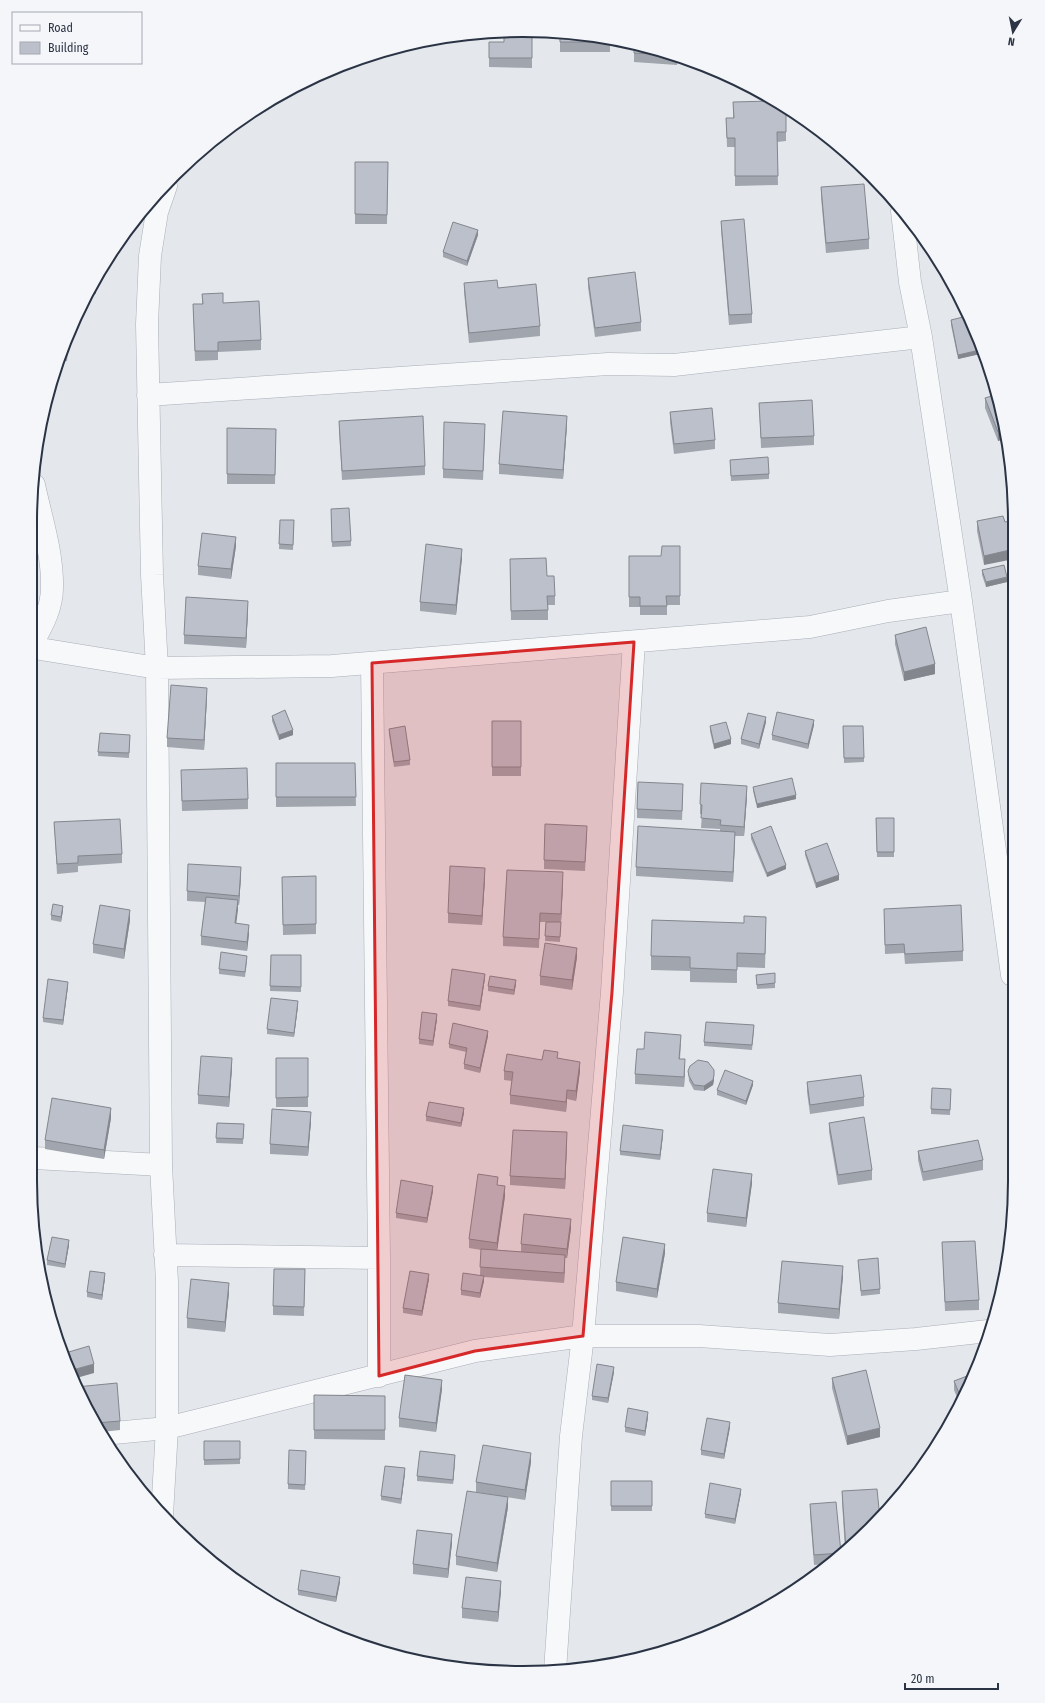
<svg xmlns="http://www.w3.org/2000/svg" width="1045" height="1703" viewBox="0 0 1045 1703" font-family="'Fira Sans Condensed',sans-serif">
<rect width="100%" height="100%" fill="#e4e7ec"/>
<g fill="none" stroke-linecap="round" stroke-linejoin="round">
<g stroke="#a9aeb7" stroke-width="23">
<path id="street" d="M166 186 157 212 150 256 147 324 152 575 157 668 332 666 810 627 888 611 961 601
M902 211 910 282 921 337 961 601 1012 975
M148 395 608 364 674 365 921 337
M34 485C41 518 53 554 52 588 52 607 43 624 34 640
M34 648 157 668 161 1165 167 1282V1428L162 1515
M34 1158 161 1165
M165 1255 379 1258 372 663
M379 1258V1376
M103 1434 167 1428 475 1351 583 1336H699L830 1345 916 1339 988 1331
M555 1671 571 1436 583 1336 612 992 634 642"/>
</g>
<use href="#street" stroke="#f7f8fa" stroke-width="22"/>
</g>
<path fill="#a1a5ae" d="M532 32V68L489 67V42H504Z
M560 32 610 40V52H560Z
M650 47 678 57 677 65 634 62V53Z
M733 102 786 109V141L777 142 778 185 735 186V147H727L726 118H733Z
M355 162H388L387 224H355Z
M821 187 869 239V249L826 253 821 197Z
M721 221 752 314V323L729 325 721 230Z
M478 235 467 266 443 257V252Z
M936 259 945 271 940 273Z
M588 278 641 322V331L595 337 588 287Z
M464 283 498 288 540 326V336L469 343 464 292Z
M96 284V294H91Z
M202 294 223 303 261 340V350L218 352V360L195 361 193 304H202Z
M951 320 980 354 958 359 951 325Z
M67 334V361L60 360Z
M995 395 1004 439 998 441 985 408V398Z
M759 403 814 436V445L761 448Z
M670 412 715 440V449L674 454 670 422Z
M339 421 425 466V475L342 480 339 430Z
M567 425 563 479 499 474V464Z
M227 428 276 429 275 484H227Z
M485 434 483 480 443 478V469Z
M1008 459 1012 479 1008 468Z
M730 460 769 474V479L731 481Z
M331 513 351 541V546L332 547Z
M280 520H294L293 550 279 549Z
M977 521 1005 522 984 565 977 531Z
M236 546 231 579 198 575V566Z
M680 546V605H667V615H640V607H629V556H661Z
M462 558 456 615 420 611V602Z
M510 568 547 576 555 596V605H548V620H511Z
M982 570 1007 582 986 587 982 575Z
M1014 591 1013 616 1010 601V592Z
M248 611 246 648 184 644V635Z
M895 635 935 674 904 681 895 644Z
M207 697 204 750 167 747V738Z
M272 716 293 735 279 740 272 721Z
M492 721H521V776H492Z
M766 722 759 749 741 744V739Z
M814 725 808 749 772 740V735Z
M710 726 731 744 714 749 710 731Z
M843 726 864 758V762L844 763Z
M389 729 410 760V765L394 767 389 734Z
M130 735 129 758 98 756V752Z
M276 763H355L356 806 276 807Z
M181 779 248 799V809L182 811Z
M753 787 796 799 757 808 753 791Z
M683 794 682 820 637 818V809Z
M747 796 744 836H735L733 882 636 876V867L720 831V829L701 828 702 814H700V804Z
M876 818H894V857H877Z
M54 822 122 854V863L78 866V872L57 874Z
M751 834 786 869 767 877 751 839Z
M587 835 585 871 544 869V860Z
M805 851 839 880 816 888 805 855Z
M241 876 239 905H238L236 923 249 934 247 951 201 945V936L205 902 187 901V891Z
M316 876V934L283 935 282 877Z
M485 878 482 925 448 923V913Z
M563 882 560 942 545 941 546 922H540L539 948 503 946V937Z
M884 909 963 951V961L905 964 904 953 885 954Z
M63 910 61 922 51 920V915Z
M130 920 124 959 93 953V944Z
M766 930 765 968 737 967V983L690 982V971L651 970V956Z
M271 955H301V992L270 991Z
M577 957 572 990 540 985V976Z
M247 961 245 977 219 974V969Z
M756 975 775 983V988L757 989Z
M485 978 480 1011 448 1006V1001Z
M516 984 514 995 488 991V986Z
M68 986 63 1025 43 1022V1018Z
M298 1006 294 1037 267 1034V1029Z
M437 1019 433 1046 419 1044V1039Z
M754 1030 752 1050 704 1046V1042Z
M488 1036 480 1073 464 1069V1064L466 1052 449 1048V1044Z
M681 1044 680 1059 685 1068 684 1087 635 1084V1074L644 1049Z
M276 1058H308V1107H276Z
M558 1058 580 1071 576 1101 567 1099 566 1112 510 1104V1095L512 1081 504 1080V1071L542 1060Z
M232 1068 229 1107 198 1104V1095Z
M688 1071 714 1080 713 1085 704 1091 694 1090 689 1081Z
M807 1082 864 1097V1106L810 1114 807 1092Z
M753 1085 746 1105 717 1095V1090Z
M951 1089 950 1115 931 1114V1109Z
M464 1113 461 1127 426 1121V1116Z
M111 1118 104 1159 45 1149V1140Z
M311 1121 308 1156 270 1154V1144Z
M217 1123 244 1124 243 1144 216 1143Z
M829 1123 872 1170V1180L838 1185 829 1132Z
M663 1135 660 1160 620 1155V1151Z
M567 1142 565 1189 510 1185V1176Z
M918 1151 983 1160V1170L923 1181 918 1160Z
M752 1183 746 1227 707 1222V1213Z
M498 1185 505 1196 497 1250 521 1252V1244L571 1228 567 1258H565L564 1283 484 1277V1281L480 1298 461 1295V1290L480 1275 481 1250 469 1248V1239Z
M433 1191 427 1223 396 1218V1213Z
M942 1242 979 1300V1310L945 1311Z
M69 1245 65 1268 47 1265V1260Z
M665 1253 657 1298 616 1291V1282Z
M858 1260 880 1289V1294L861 1296Z
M305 1269 304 1316 273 1315V1306Z
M843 1276 839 1319 778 1313V1303Z
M105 1278 102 1300 87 1297V1292Z
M429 1279 422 1316 403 1313V1308Z
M229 1292 225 1332 187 1328V1318Z
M614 1372 608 1403 592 1400V1396Z
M975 1373 959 1402 954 1390V1381Z
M832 1378 880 1437 847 1445 832 1388Z
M442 1389 436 1432 399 1427V1418Z
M314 1395 385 1396V1440L314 1439Z
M81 1399 120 1421V1430L102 1432Z
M648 1417 645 1436 625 1432V1427Z
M730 1427 724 1459 701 1455V1450Z
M204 1441H240V1464L204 1465Z
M306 1451 305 1490 288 1489V1484Z
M455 1460 453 1484 417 1481V1476Z
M531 1462 525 1500 476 1492V1482Z
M405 1473 401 1504 381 1500V1496Z
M611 1481H652V1511H611Z
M842 1491 871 1529 845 1550 842 1501Z
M903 1491 893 1503V1494Z
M741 1493 735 1524 705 1518V1514Z
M810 1504 841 1553 828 1564 814 1565 810 1513Z
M508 1507 497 1572 456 1565V1556Z
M452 1543 448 1578 413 1574V1564Z
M340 1582 336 1602 298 1595V1590Z
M501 1591 498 1622 462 1618V1608Z"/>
<path fill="#83868d" d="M478 230V235L467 266V261Z
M940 263 945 271 940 273Z
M69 331 67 361V351L68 333Z
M980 350V354L958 359V355Z
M567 416V425L563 479V470Z
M1002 430 1004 439 998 441V432Z
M236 537V546L231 579V569Z
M462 549V558L456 615V605Z
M1014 549V559L984 565V556Z
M1007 577V582L986 587V582Z
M248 601V611L246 648V638Z
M935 664V674L904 681V672Z
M207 688V697L204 750V740Z
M766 717V722L759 749V744Z
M814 720V725L808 749V744Z
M293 730V735L279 740V735Z
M731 739V744L714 749V744Z
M747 786V796L744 836V827Z
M796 795V799L757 808V804Z
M735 832V841L733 882V872Z
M786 865V869L767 877V873Z
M241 867V876L239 905V896Z
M485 868V878L482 925V916Z
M563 872V882L561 923V914Z
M839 875V880L816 888V883Z
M238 900V910L235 932V923Z
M63 906V910L61 922V917Z
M130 910V920L124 959V949Z
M249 925V934L247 951V942Z
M577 948V957L572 990V980Z
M485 974V978L480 1011V1006Z
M516 980V984L514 995V990Z
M68 982V986L63 1025V1020Z
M37 990V999L34 1019V1010Z
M298 1001V1006L294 1037V1033Z
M437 1014V1019L433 1046V1041Z
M488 1031V1036L480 1073V1068Z
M232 1058V1068L229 1107V1097Z
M685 1059V1068L684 1087V1077Z
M580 1062V1071L576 1101V1091Z
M714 1075V1080L713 1085 704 1091V1086Z
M753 1081V1085L746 1105V1101Z
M567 1090V1099L566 1112V1102Z
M111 1108V1118L104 1159V1150Z
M464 1108V1113L461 1127V1123Z
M311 1112V1121L308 1156V1147Z
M663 1130V1135L660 1160V1155Z
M567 1132V1142L565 1189V1179Z
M752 1174V1183L746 1227V1218Z
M433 1186V1191L427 1223V1218Z
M505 1186V1196L497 1252V1243Z
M571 1219V1228L567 1258V1249Z
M69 1240V1245L65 1268V1264Z
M665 1244V1253L657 1298V1289Z
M565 1255V1264L564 1283V1273Z
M843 1266V1276L839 1319V1309Z
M105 1273V1278L102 1300V1295Z
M429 1274V1279L422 1316V1311Z
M484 1276V1281L480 1298V1293Z
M229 1283V1292L225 1332V1322Z
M94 1364V1373L73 1379 69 1371Z
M614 1367V1372L608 1403V1398Z
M442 1380V1389L436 1432V1423Z
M648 1412V1417L645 1436V1431Z
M730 1422V1427L724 1459V1454Z
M880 1428V1437L847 1445V1436Z
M531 1453V1462L525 1500V1490Z
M455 1455V1460L453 1484V1480Z
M405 1468V1473L401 1504V1499Z
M741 1489V1493L735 1524V1519Z
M508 1497V1507L497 1572V1563Z
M452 1534V1543L448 1578V1569Z
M340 1577V1582L336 1602V1597Z
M501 1581V1591L498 1622V1612Z"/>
<path fill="#bbc0ca" stroke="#83868d" d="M532 32V58H489V42H504V33Z
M560 32 610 40V42H560Z
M634 44 650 47 671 55 634 53Z
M772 101 786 109V132H777L778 176H735V138H727L726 118H734L733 102Z
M355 162H388L387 215 355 214Z
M864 184 869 239 826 243 821 187Z
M744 219 752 314 729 315 721 221Z
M453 222 478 230 467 261 443 252Z
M635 272 641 322 595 328 588 278Z
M497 280 498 288 536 284 540 326 469 333 464 283Z
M223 293V303L259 301 261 340 218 342V351H195L193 304H203L202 294Z
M967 316 977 338 980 350 958 355 951 320Z
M68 333 67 351H63L67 334Z
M995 395 1002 430 998 432 985 398Z
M812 400 814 436 761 438 759 403Z
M712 408 715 440 674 444 670 412Z
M503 411 567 416 563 470 499 464Z
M423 416 425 466 342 471 339 421Z
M444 422 485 424 483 471 443 469Z
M227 428 276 429 275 475 227 474Z
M768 457 769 474 731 476 730 460Z
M349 508 351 541 332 542 331 509Z
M1003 516 1005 522 1010 521 1014 537V549L984 556 977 521Z
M280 520H294L293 545 279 544Z
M202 533 236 537 231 569 198 566Z
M426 544 462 549 456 605 420 602Z
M662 546H680V596H666L667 606H640V597H629V556H661Z
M546 558 547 576H554L555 596H547L548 610 511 611 510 559Z
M1004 565 1007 577 986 582 982 570Z
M1014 591 1013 607 1010 592Z
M186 597 248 601 246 638 184 635Z
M926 627 935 664 904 672 895 635Z
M171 685 207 688 204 740 167 738Z
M285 710 293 730 279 735 272 716Z
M777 712 814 720 808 744 772 735Z
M748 713 766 717 759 744 741 739Z
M492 721H521V767H492Z
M726 722 731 739 714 744 710 726Z
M405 726 410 760 394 762 389 729Z
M843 726H863L864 758H844Z
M100 733 130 735 129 753 98 752Z
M276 763H355L356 797H276Z
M247 768 248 799 182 801 181 770Z
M792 778 796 795 757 804 753 787Z
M638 782 683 784 682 811 637 809Z
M701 783 747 786 744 827 720 825 721 820 701 818 702 805 700 804Z
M876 818H894V852H877Z
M120 819 122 854 78 856V863L57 864 54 822Z
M545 824 587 826 585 862 544 860Z
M638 826 735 832 733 872 636 867Z
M771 826 786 865 767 873 751 834Z
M827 843 839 875 816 883 805 851Z
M188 864 241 867 239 896 187 891Z
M450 866 485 868 482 916 448 913Z
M507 870 563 872 561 914 540 913 539 939 503 937Z
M316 876V924L283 925 282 877Z
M206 897 238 900 235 923 249 925 247 942 201 936Z
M53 904 63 906 61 917 51 915Z
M100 905 130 910 124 949 93 944Z
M961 905 963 951 905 954 904 944 885 945 884 909Z
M744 916 766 917 765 954 737 953V970L690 968V957L651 956 652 920 744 923Z
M546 922H561L560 937 545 936Z
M545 943 577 948 572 980 540 976Z
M221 952 247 956 245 972 219 969Z
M271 955H301V987L270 986Z
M452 969 485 974 480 1006 448 1001Z
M775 973V983L757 985 756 975Z
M490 976 516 980 514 990 488 986Z
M48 979 68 982 63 1020 43 1018Z
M34 989 37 990 34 1010Z
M271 998 298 1001 294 1033 267 1029Z
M422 1012 437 1014 433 1041 419 1039Z
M706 1022 754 1025 752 1045 704 1042Z
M453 1023 488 1031 480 1068 464 1064 467 1048 449 1044Z
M645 1032 681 1035 679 1059H685L684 1077 635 1074 637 1049H644Z
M544 1050 558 1052 557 1058 580 1062 576 1091 567 1090 566 1102 510 1095 513 1072 504 1071 507 1054 542 1060Z
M201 1056 232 1058 229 1097 198 1095Z
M276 1058H308V1097L276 1098Z
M698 1060 708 1062 714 1070V1075L713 1080 704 1086 694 1085 689 1076 688 1071 690 1066Z
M725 1070 753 1081 746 1101 717 1090Z
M861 1075 864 1097 810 1105 807 1082Z
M932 1088 951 1089 950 1110 931 1109Z
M52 1098 111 1108 104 1150 45 1140Z
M429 1102 464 1108 461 1123 426 1116Z
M272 1109 311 1112 308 1147 270 1144Z
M864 1117 872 1170 838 1175 829 1123Z
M217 1123 244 1124 243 1139 216 1138Z
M623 1125 663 1130 660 1155 620 1151Z
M513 1130 567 1132 565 1179 510 1176Z
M978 1140 983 1160 923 1172 918 1151Z
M713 1169 752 1174 746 1218 707 1213Z
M478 1174 498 1177 497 1185 505 1186 497 1243 469 1239Z
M401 1180 433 1186 427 1218 396 1213Z
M524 1214 571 1219 567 1249 521 1244Z
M52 1237 69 1240 65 1264 47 1260Z
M623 1237 665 1244 657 1289 616 1282Z
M975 1241 979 1300 945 1302 942 1242Z
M481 1249 565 1255 564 1273 480 1267Z
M878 1258 880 1289 861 1291 858 1260Z
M782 1261 843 1266 839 1309 778 1303Z
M274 1269H305L304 1307 273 1306Z
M90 1271 105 1273 102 1295 87 1292Z
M410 1271 429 1274 422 1311 403 1308Z
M463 1273 484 1276 480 1293 461 1290Z
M191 1279 229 1283 225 1322 187 1318Z
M89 1346 94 1364 69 1371 62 1354Z
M597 1364 614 1367 608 1398 592 1396Z
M866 1370 880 1428 847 1436 832 1378Z
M975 1373 961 1398 954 1381Z
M405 1375 442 1380 436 1423 399 1418Z
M117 1383 120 1421 96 1423 81 1399 76 1387Z
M314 1395 385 1396V1430H314Z
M628 1408 648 1412 645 1431 625 1427Z
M707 1418 730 1422 724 1454 701 1450Z
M204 1441H240V1459L204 1460Z
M483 1445 531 1453 525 1490 476 1482Z
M289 1450 306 1451 305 1485 288 1484Z
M420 1451 455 1455 453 1480 417 1476Z
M385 1466 405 1468 401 1499 381 1496Z
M611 1481H652V1506H611Z
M710 1483 741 1489 735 1519 705 1514Z
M877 1489 880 1519 871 1529 846 1549 842 1491Z
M467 1491 508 1497 497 1563 456 1556Z
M903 1491 895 1501 893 1494Z
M836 1502 841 1553 814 1555 810 1504Z
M417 1530 452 1534 448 1569 413 1564Z
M301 1570 340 1577 336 1597 298 1590Z
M466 1577 501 1581 498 1612 462 1608Z"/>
<path fill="#d62828" fill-opacity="0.2" stroke="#d62828" stroke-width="3" stroke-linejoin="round" d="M634 642 612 992 583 1336 475 1351 379 1376 372 663Z"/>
<path d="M0 0H1045V1703H0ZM522 37H523A485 485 0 0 1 1008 522V1181A485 485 0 0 1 523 1666H522A485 485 0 0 1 37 1181V522A485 485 0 0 1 522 37Z" fill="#f4f6f9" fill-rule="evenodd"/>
<path fill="none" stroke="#2b3445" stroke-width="2" d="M522 37H523A485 485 0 0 1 1008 522V1181A485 485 0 0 1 523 1666H522A485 485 0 0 1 37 1181V522A485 485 0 0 1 522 37Z"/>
<rect x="12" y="12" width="130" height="52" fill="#f4f6f9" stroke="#a4a8b1"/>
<rect x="20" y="25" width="20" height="6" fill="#f7f8fa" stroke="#a4a8b1"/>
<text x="48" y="32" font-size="12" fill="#2b3445">Road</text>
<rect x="20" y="42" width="20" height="12" fill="#bbc0ca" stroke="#a4a8b1"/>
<text x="48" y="52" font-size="12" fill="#2b3445">Building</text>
<g transform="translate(1013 32) rotate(190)" stroke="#f4f6f9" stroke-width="3" paint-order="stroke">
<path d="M0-3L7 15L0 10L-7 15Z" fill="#2b3445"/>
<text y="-6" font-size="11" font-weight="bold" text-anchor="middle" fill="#2b3445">N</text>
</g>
<path d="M905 1683v6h93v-6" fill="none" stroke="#2b3445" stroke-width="2"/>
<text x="911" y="1683" font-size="12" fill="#2b3445" stroke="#f4f6f9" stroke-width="3" paint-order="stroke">20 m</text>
</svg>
